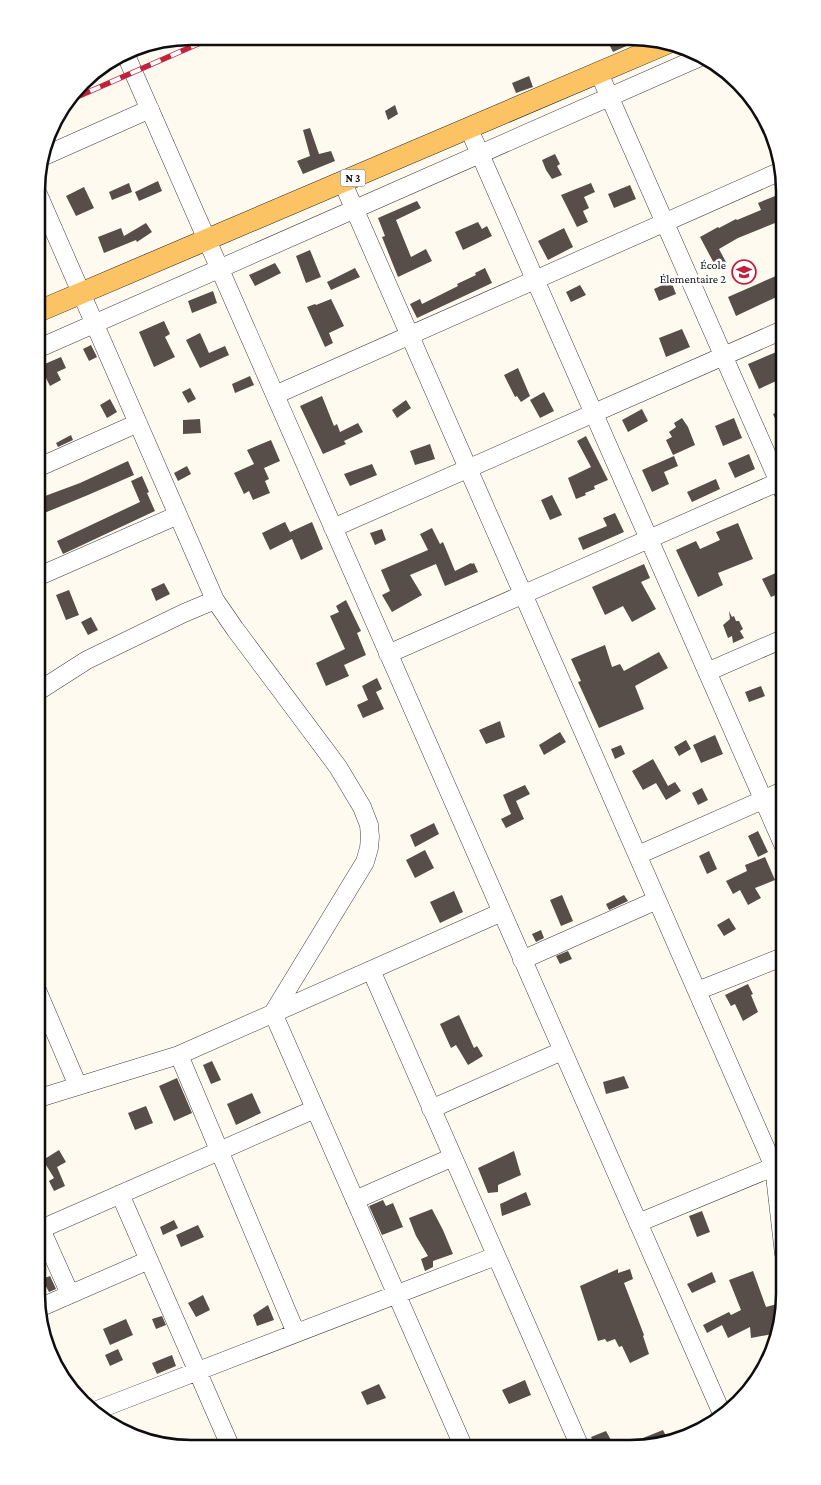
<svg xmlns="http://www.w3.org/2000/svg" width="821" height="1485" viewBox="0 0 821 1485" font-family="'Crimson Pro',serif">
<rect width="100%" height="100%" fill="#fffaef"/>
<path fill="#574e4a" d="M614 39H642L613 52 608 42Z
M529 76 533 87 516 93 512 83Z
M395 105 398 114 388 120 385 111Z
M310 128 319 154 331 151 335 161 303 174 297 161 310 156 303 130Z
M555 154 560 164 557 166 562 175 552 179 546 170 542 160Z
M158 181 162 191 139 201 135 192Z
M129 183 132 192 112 200 109 192Z
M591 183 595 192 584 197 589 208 583 211 588 222 577 227 561 195Z
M630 185 636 199 614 208 608 194Z
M84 187 94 208 76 216 66 196Z
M785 192V219L738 238 719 249 727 264 717 269 700 237 718 227 719 228 736 219 737 220 761 210 758 203Z
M417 201 421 208 396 220 411 257 426 249 432 261 398 277 382 237 385 236 378 218Z
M478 222 482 229 487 226 492 236 463 250 455 232Z
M146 223 152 232 137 242 136 240 104 253 98 237 121 228 124 236Z
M564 228 573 247 548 260 538 241Z
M310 250 321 277 306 283 296 256Z
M275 263 281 273 255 286 249 275Z
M355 268 360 277 331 290 327 282Z
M485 268 492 283 417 318 410 304 420 299 422 304 458 286 457 284 476 275 475 273Z
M785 272V293L736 316 728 297Z
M671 281 676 294 659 301 654 289Z
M580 285 586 295 571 302 566 292Z
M213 291 217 303 192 313 188 301Z
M331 299 344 326 329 333 333 343 325 347 307 307 315 304 316 305Z
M164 321 170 334 165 337 175 357 154 367 139 332Z
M682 329 690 347 666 357 659 338Z
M200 333 209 353 225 346 229 355 200 368 186 340Z
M91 345 97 357 89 361 83 349Z
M781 350 785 358V377L759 389 748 364Z
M61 357 66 368 57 372 61 380 50 386 40 366Z
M518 368 530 396 521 402 517 396 515 397 504 375Z
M250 376 254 385 235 393 232 384Z
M190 388 196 399 188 403 182 392Z
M544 392 554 411 540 418 530 400Z
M322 396 334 426 337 424 340 432 358 423 363 432 344 441 346 444 323 454 300 406Z
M110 399 117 412 107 418 100 405Z
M406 400 411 408 397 418 392 410Z
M642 409 648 421 628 432 622 420Z
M785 409V423L778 425 773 414Z
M682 418 688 427 695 445 673 455 666 440 672 437 669 432 676 427 674 423Z
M734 418 742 438 723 446 715 426Z
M200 419 201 433 183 434V420Z
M71 435 73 440 58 447 56 443Z
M586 436 608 480 594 486 595 489 585 493 586 495 576 499 568 478 591 467 577 441Z
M271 440 280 461 264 468 269 479 265 481 270 493 253 500 249 491 244 494 234 473 254 464 247 450Z
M430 444 435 459 415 465 410 451Z
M749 454 755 469 735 478 728 463Z
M674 456 678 466 664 472 669 484 652 492 642 470Z
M128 461 134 475 88 495 37 516V499L80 483Z
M372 464 377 475 350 486 344 474Z
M187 466 191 474 178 481 174 473Z
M142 476 149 492 147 493 155 511 63 554 57 541 140 502 131 481Z
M716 479 720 489 692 502 687 492Z
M552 495 562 515 550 520 541 500Z
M615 513 624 532 583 550 578 538 607 526 603 518Z
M285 522 290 532 312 522 323 549 301 560 292 539 270 550 262 533Z
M738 523 753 559 718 573 723 585 698 597 676 550 696 541 700 549 720 540 716 532Z
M432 528 440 544 443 542 455 571 471 563 472 564 474 563 478 572 445 586 436 564 410 575 422 595 392 612 382 595 390 591 381 570 428 550 420 534Z
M382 529 386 540 375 545 370 533Z
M644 564 650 578 641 582 656 609 632 622 623 606 605 615 592 587Z
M785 569V591L771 597 762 579Z
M164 583 170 594 156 601 151 589Z
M69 590 79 615 66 620 56 595Z
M346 600 361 631 357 633 366 655 344 665 349 676 326 686 316 663 345 649 330 616 339 612 336 606Z
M729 611 732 617 734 616 736 621H739L743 629 740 631 744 638 733 643 732 636 728 638 723 625 730 619Z
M91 617 98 630 88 635 81 622Z
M605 645 612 667 620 664 624 671 659 652 668 668 635 686 644 709 599 728 578 682 581 681 571 659Z
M377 678 382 689 376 692 384 709 363 718 357 705 368 700 362 686Z
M761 686 765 696 749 702 745 692Z
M500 721 505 737 486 744 479 730Z
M560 732 566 742 544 755 539 745Z
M715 735 723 754 701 763 693 745Z
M686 740 691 749 679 756 674 747Z
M621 745 625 754 615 759 611 749Z
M653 759 668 786 675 782 681 791 666 800 656 783 643 790 632 771Z
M525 785 530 794 516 801 524 819 506 828 501 819 511 814 503 795Z
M702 788 708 800 698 805 692 793Z
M434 823 439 834 415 847 410 835Z
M758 831 768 852 758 857 748 836Z
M425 850 434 868 415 878 406 860Z
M709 851 717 869 707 874 699 856Z
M765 857 775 880 755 888 761 898 748 905 740 890 733 894 726 881 747 871 745 865Z
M454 891 463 912 440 923 430 902Z
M562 895 573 921 561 926 550 900Z
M624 895 628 901 609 910 606 904Z
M729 918 736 929 724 936 717 925Z
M541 930 544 938 536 942 532 934Z
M568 951 572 959 560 964 556 956Z
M748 984 753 994 751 995 758 1012 743 1021 735 1004 731 1006 725 995Z
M459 1015 474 1048 477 1046 483 1056 468 1065 456 1045 451 1048 440 1024Z
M212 1061 221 1080 211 1084 203 1065Z
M624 1076 629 1088 606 1094 603 1082Z
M177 1078 192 1113 174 1121 159 1086Z
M252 1093 261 1113 236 1125 227 1104Z
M146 1106 153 1123 135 1130 128 1113Z
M59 1150 66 1162 57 1167 65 1186 54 1191 49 1181 54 1178 43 1160Z
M514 1151 521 1175 498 1185V1192L488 1193 478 1168Z
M526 1192 531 1205 502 1216 500 1204Z
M383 1200 386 1206 393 1203 403 1227 382 1235 369 1206Z
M432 1209 443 1230 453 1254 433 1261V1267L425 1271 421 1259 428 1256 416 1236 409 1218Z
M702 1211 710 1232 697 1237 689 1216Z
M174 1220 178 1228 163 1235 160 1227Z
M198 1225 204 1237 181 1247 176 1235Z
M618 1269V1273L630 1269 633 1279 624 1283 644 1335 643 1336 649 1354 630 1363 622 1346 619 1347 615 1339 607 1342 605 1339 598 1341 580 1286Z
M753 1271 766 1307 777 1304 781 1320 778 1333 751 1338 750 1327 728 1338 722 1325 707 1333 703 1325 729 1312 731 1315 741 1310 729 1280Z
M712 1272 716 1282 692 1293 687 1284Z
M50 1276 56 1289 49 1292 42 1279Z
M203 1295 210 1310 196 1317 188 1303Z
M268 1305 274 1320 257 1326 253 1315Z
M162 1316 166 1325 156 1329 152 1319Z
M126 1319 133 1335 110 1345 103 1329Z
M118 1349 123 1360 110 1366 105 1355Z
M172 1355 176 1366 157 1374 152 1363Z
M525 1380 531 1395 509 1404 502 1390Z
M379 1384 386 1398 367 1405 361 1392Z
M663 1430 669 1442 647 1446 643 1438Z
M606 1431 612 1442 597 1449 591 1437Z"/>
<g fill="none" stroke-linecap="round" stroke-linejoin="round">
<g stroke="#414141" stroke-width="19">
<path id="minor" d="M125 53 723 1416
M599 73 785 496
M469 129 785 849
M42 157 150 109
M343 183 774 1167 784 1254
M38 194 215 600 235 629 338 767 362 807 369 825 370 837 369 848 365 862 273 1013 464 1448
M37 349 698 58
M275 395 781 171
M37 468 138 423
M333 528 785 329
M37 577 178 515
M388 654 785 479
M707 672 785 638
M37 692 87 660 184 613 215 600
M638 855 785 790
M522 960 657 900
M371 970 581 1449
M37 990 78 1086
M697 991 785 956
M179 1055 296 1333
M36 1099 179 1055 502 912
M431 1109 562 1051
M120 1194 231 1448
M355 1200 453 1157
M36 1218 70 1294
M638 1223 783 1163
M41 1229 315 1109
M39 1308 149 1260
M92 1412 496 1256"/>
</g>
<g stroke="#1f1f1f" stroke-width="22">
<path id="major" d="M37 312 668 43"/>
</g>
<use href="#minor" stroke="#fff" stroke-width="18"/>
<use href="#major" stroke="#fbc363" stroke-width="21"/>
<g stroke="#c2223e" stroke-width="5.5">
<path id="rail" d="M70 100 216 36"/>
</g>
<use href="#rail" stroke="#fff" stroke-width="4" stroke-dasharray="11" stroke-linecap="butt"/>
</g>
<defs>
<g id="school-ring" transform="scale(1.25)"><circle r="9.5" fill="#fff" stroke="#c2223e" stroke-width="1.5"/><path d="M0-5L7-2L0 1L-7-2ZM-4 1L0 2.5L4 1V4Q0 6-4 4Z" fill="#c2223e"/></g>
</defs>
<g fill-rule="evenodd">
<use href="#school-ring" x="744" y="272"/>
</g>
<g text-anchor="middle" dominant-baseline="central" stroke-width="5" stroke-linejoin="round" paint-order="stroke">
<rect fill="#fff" stroke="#565656" stroke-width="1" x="340.5" y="169.5" width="25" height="17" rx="4"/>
<g font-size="11" font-weight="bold" fill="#0e0e0e">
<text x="353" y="178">N 3</text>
</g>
<g font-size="12" fill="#0e0e0e" stroke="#fff" text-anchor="end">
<text x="726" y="265">École<tspan x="726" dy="14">Élementaire 2</tspan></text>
</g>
</g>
<path d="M0 0H821V1485H0ZM191 45H630A146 146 0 0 1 776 191V1294A146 146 0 0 1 630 1440H191A146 146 0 0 1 45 1294V191A146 146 0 0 1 191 45Z" fill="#fff" fill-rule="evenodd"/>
<path fill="none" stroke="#0e0e0e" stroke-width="2.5" d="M191 45H630A146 146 0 0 1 776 191V1294A146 146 0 0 1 630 1440H191A146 146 0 0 1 45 1294V191A146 146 0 0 1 191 45Z"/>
</svg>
